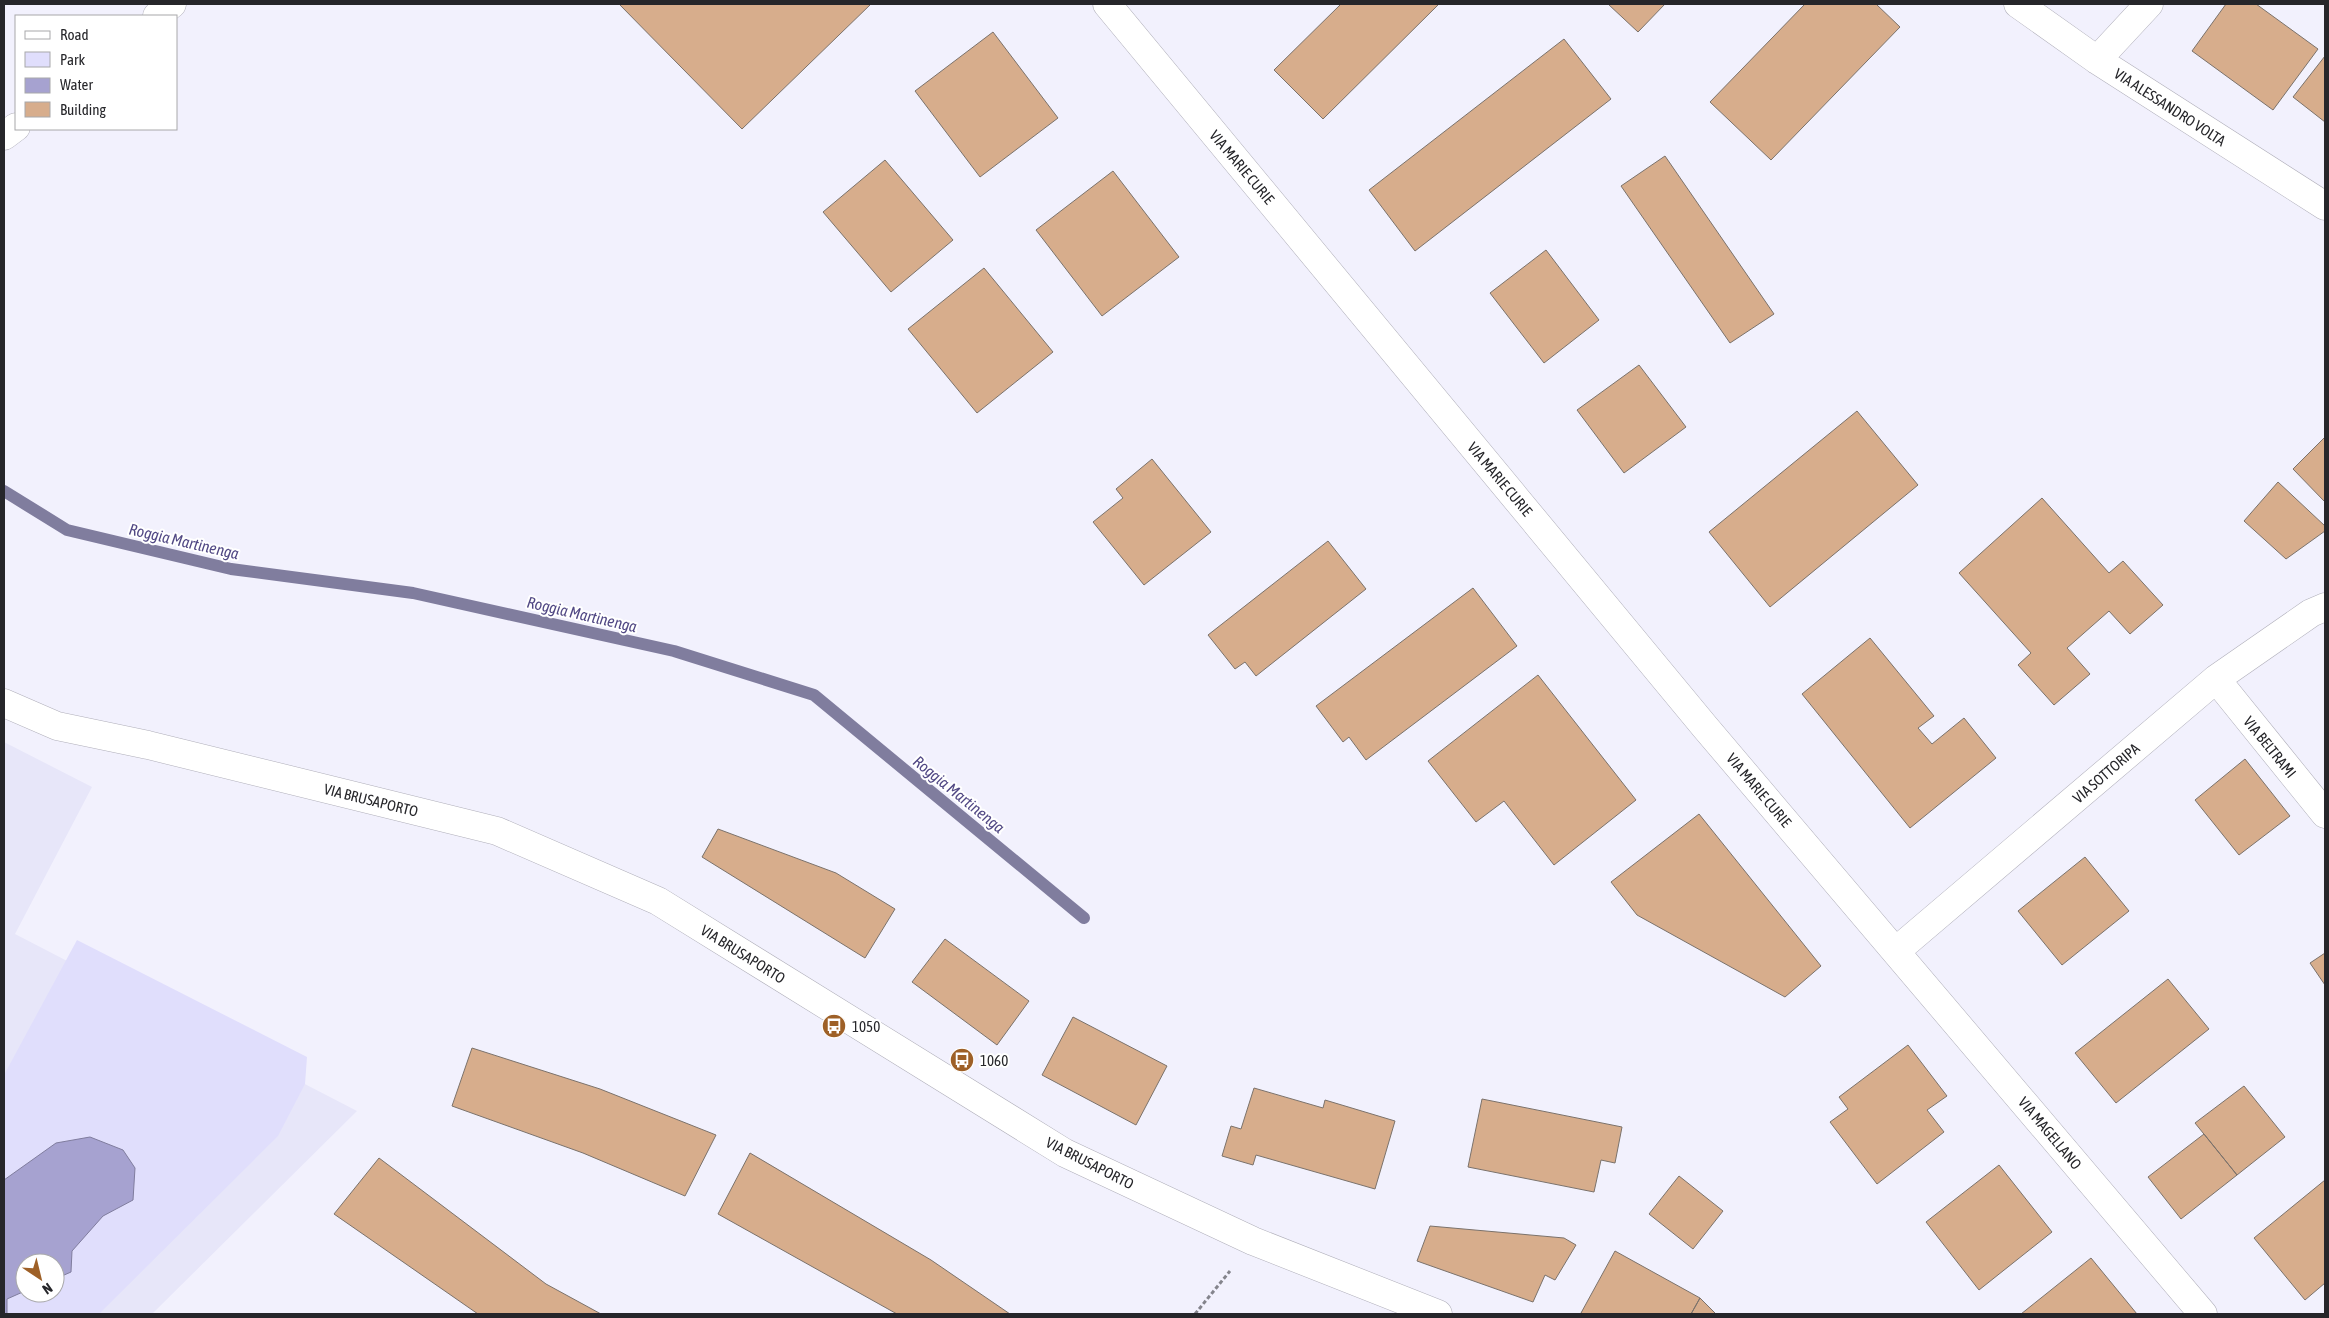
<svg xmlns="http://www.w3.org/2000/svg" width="2329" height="1318" viewBox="0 0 2329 1318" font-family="'Asap Condensed',sans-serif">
<rect width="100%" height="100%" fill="#f2f1fd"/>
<path fill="#e7e6f9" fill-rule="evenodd" d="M4 742 92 787 15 934 357 1111 152 1314H4ZM25 1263H55V1293H25Z"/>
<path fill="#e0defc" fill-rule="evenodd" d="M77 940 307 1057 305 1084 278 1136 99 1314H4V1075ZM25 1263H55V1293H25Z"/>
<path fill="#a6a2d0" stroke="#807d9e" d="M90 1137 123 1150 135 1168 133 1200 103 1216 72 1251 71 1272 55 1279V1263H25V1291L7 1299V1314H4V1180L56 1143Z"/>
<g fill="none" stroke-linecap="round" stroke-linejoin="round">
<path stroke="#807d9e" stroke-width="12" d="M4 491 67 530 231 569 413 593 674 651 814 695 1084 918"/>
</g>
<path fill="#d7ad8c" stroke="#7b726b" d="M619 4H871L742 129Z
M1341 4H1439L1323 119 1274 70Z
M1608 4H1665L1638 32Z
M1805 4H1876L1900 27 1771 160 1710 102Z
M2226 4H2256L2318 49 2273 110 2192 51Z
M993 32 1058 118 980 177 915 91Z
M1564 39 1611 99 1415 251 1369 190Z
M2325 56V122L2293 97Z
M1665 156 1774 314 1730 343 1621 186Z
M885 160 953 240 891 292 823 212Z
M1113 171 1179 257 1102 316 1036 230Z
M1546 250 1599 320 1544 363 1490 293Z
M984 268 1053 352 977 413 908 329Z
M1639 365 1686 427 1624 473 1577 410Z
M1857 411 1918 485 1770 607 1709 532Z
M2325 437V502L2293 469Z
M1152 459 1211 532 1144 585 1093 522 1123 498 1116 489Z
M2278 482 2325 526V531L2286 559 2244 521Z
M2042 498 2109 573 2123 561 2163 605 2130 634 2109 611 2067 648 2090 674 2054 705 2018 665 2031 653 1959 573Z
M1328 541 1366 589 1256 676 1245 662 1235 669 1208 635Z
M1473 588 1517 646 1366 760 1349 737 1343 742 1316 706Z
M1870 638 1934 716 1918 728 1932 744 1964 718 1996 758 1910 828 1802 694Z
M1538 675 1636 800 1554 865 1504 801 1476 822 1428 761Z
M2245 759 2290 816 2239 855 2195 800Z
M1699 814 1821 966 1785 997 1637 915 1611 882Z
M718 829 836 873 895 909 865 958 702 857Z
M2085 857 2129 911 2062 965 2018 911Z
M945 939 1029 1001 997 1045 912 982Z
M2325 953V985L2310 963Z
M2168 979 2209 1029 2116 1103 2075 1053Z
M1073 1017 1167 1066 1136 1125 1042 1075Z
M1908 1045 1947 1096 1927 1110 1944 1132 1877 1184 1830 1122 1848 1109 1839 1097Z
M472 1048 600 1089 716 1135 685 1196 583 1153 452 1106Z
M2244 1086 2285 1137 2237 1175 2195 1123Z
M1254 1088 1323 1108 1325 1100 1395 1121 1375 1189 1256 1155 1253 1165 1222 1156 1231 1126 1241 1129Z
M1482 1099 1622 1127 1615 1163 1601 1160 1594 1192 1468 1167Z
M2204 1134 2237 1175 2181 1219 2148 1177Z
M750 1153 931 1260 1010 1314H897L718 1214Z
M379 1158 546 1284 601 1314H478L334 1214Z
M1999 1165 2052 1232 1979 1290 1926 1222Z
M1679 1176 1723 1211 1693 1249 1649 1214Z
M2325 1180V1283L2305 1300 2254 1238Z
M1430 1226 1564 1238 1576 1245 1555 1280 1545 1275 1533 1302 1417 1261Z
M1615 1251 1700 1298 1691 1314H1584L1581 1313Z
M2091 1258 2137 1314H2021Z
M1700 1298 1716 1314H1691Z"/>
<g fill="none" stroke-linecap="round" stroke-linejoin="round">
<g stroke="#b0afba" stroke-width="29">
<path id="minor" d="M1107 4 1705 727 2203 1314
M2018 4 2097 60 2325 206
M2097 60 2149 4
M2216 679 2325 814
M4 703 57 726 148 745 497 831 658 901 1065 1153 1253 1241 1438 1314
M1896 951 2216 679 2311 613 2325 607"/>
</g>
<g stroke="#b0afba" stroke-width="29">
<path id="tertiary" d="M157 16 172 4
M4 136 16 127"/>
</g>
<path stroke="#84848c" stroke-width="3" stroke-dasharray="4 2.5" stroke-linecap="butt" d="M1195 1314 1230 1271"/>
<use href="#minor" stroke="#fff" stroke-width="28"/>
<use href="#tertiary" stroke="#fff" stroke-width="28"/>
</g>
<defs>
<g id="bus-disc" transform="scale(1.25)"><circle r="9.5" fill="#9e6027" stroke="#fff"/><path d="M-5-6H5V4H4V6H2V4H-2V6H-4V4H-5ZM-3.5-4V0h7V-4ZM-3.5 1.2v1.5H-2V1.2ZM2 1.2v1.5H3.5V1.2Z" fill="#fff"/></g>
</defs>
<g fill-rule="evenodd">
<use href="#bus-disc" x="834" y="1026"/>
<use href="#bus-disc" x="962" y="1060"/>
</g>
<g text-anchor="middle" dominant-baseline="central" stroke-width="4" stroke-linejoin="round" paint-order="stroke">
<g font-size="15" fill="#26262a" stroke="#fff">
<text transform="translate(2170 107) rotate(33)">VIA ALESSANDRO VOLTA</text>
<text transform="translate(1242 167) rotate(50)">VIA MARIE CURIE</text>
<text transform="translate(1500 479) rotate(50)">VIA MARIE CURIE</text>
<text transform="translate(2270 747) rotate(51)">VIA BELTRAMI</text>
<text transform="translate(2106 773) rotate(-41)">VIA SOTTORIPA</text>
<text transform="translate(1759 790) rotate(50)">VIA MARIE CURIE</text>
<text transform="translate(371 800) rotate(14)">VIA BRUSAPORTO</text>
<text transform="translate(743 954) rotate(32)">VIA BRUSAPORTO</text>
<text transform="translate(2050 1133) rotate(50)">VIA MAGELLANO</text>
<text transform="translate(1090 1163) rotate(27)">VIA BRUSAPORTO</text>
</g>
<g font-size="15" fill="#26262a" stroke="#fff" text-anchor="start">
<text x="852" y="1026">1050</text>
<text x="980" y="1060">1060</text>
</g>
<g font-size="16" font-style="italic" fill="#514884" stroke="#fff">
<text transform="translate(184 541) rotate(13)">Roggia Martinenga</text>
<text transform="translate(582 614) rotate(13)">Roggia Martinenga</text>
<text transform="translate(959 794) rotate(39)">Roggia Martinenga</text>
</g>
</g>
<rect width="2329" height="1318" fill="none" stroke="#26262a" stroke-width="10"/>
<rect x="15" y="15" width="162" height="115" fill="#ffffff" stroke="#a8a8aa"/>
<rect x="25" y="31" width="25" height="8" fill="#ffffff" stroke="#a8a8aa"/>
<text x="60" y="40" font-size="15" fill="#26262a">Road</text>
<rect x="25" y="52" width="25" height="15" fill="#e0defc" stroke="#a8a8aa"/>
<text x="60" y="65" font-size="15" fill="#26262a">Park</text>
<rect x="25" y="78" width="25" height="15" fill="#a6a2d0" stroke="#a8a8aa"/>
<text x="60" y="90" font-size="15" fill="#26262a">Water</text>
<rect x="25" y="102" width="25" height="15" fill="#d7ad8c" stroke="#a8a8aa"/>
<text x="60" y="115" font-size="15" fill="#26262a">Building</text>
<g transform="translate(40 1278) rotate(145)"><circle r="24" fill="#ffffff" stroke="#a8a8aa"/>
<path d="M0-4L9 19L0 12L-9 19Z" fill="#9e6027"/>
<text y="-8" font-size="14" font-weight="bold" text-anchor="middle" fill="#26262a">N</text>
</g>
</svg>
